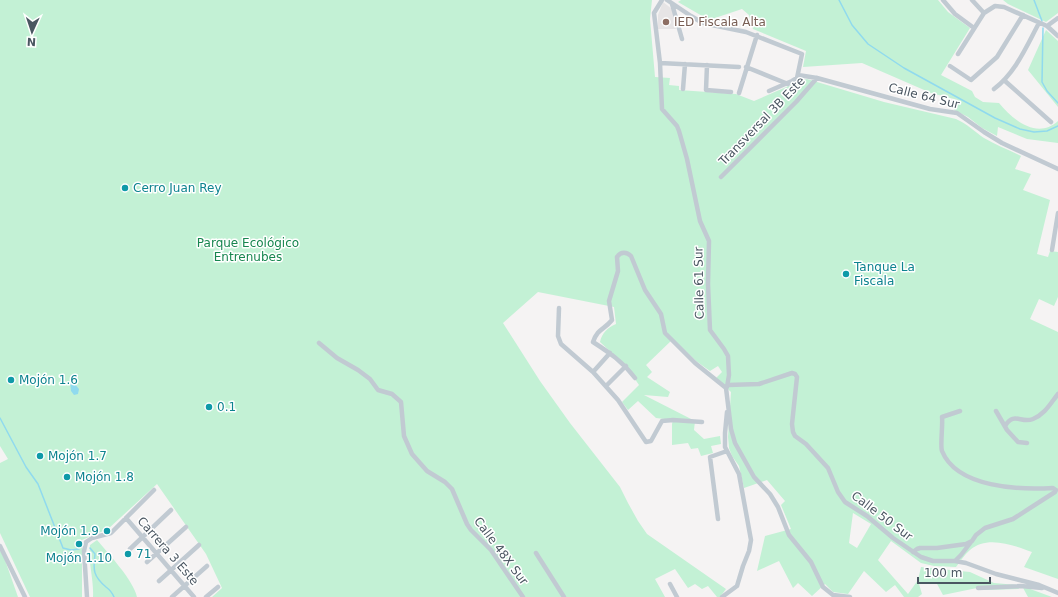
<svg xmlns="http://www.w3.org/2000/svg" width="1058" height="597" viewBox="0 0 1058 597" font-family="'DejaVu Sans',sans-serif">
<rect width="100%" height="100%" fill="#f5f3f3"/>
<path fill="#e6e4e5" d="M663 2 672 9 676 29H658V15Z"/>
<path fill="#c3f1d5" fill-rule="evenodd" d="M0 0H652L650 19 655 77 670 78 669 85 679 86V90L736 94 754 101 800 81 807 79 884 102 956 119C967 124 974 131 984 138 996 145 1009 150 1021 156L1015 169 1031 174 1023 190 1050 200 1037 254 1048 257 1050 251 1058 252V297L1054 306 1039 299 1030 319 1058 332V579L1024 567 1032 552C1013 545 987 535 970 550 964 555 960 562 956 567L934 566 921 563 891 541 878 560 908 594 918 580 921 567 970 572 994 583 1017 585 1019 589 986 590 977 588 943 595 936 582 919 584 922 594 918 597H904L895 585 886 592 864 571 848 594 833 592 825 584 812 596 798 583 793 588 779 561 757 571 765 536 791 529 781 505 785 501 767 480 744 488 739 466 732 456 729 448 728 437 731 392 716 378 722 372 718 366 710 371 696 361 673 339 646 365 652 372 647 377 670 392 668 397 644 395 695 421 694 430 704 439 720 436 721 444 711 446 713 453 701 456 698 448 691 449 688 443 672 445V424L673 420 656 418 638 401 628 410 622 402 639 385 626 366 600 342C602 333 607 328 616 324L614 307 538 292 503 323 540 381 570 423 620 487 628 503 638 521 647 534 726 589 720 597H717L708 586 702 589 695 584 688 588 675 569 655 579 665 597H212L222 588 206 554 157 484 108 529 82 540V597H30L0 533V463L8 459 0 446ZM853 513 871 524 857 548 849 543Z
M681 0H938L948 12 970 28 941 75 972 91 975 97 983 102 999 103C1013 120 1037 140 1058 121V143L1027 139 998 127 997 136 982 128 968 117 954 110 958 100 931 93 862 63 803 67 806 51 753 29 749 15 742 9 709 20 678 2Z
M1003 0H1058V13L1046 22 1008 4Z
M1046 30 1058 41V107L1028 70Z
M97 540C108 553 134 581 137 597H93C94 580 88 563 90 545Z
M0 550 5 560 18 597H0Z
M1022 586 1052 597H1028Z"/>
<path fill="#90daee" d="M70 381 73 382 79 389 78 394 74 395 71 391Z"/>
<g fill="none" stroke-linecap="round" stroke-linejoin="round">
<path stroke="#90daee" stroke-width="1.5" d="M839 0 852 25 868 44 904 68 995 118 1020 129 1034 132 1047 131 1058 126
M1034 0 1042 21
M1043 28 1042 82 1047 91 1058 103
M0 418 26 467 38 484 63 548 71 550 79 549
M90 548 95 554C93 570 93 576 106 587 110 590 112 592 114 597"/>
<path stroke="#c1cad2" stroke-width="4.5" d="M662 0 654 13 660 63 662 109 677 126 679 131 687 159 700 221 709 241 708 284 710 330 724 349 728 356 729 375 727 387
M667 0 691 16 701 22 712 25 746 32 802 54 797 78 792 81 769 91
M943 0 955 14 974 28
M972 0 984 13
M672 4 682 39
M1047 26 1058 18
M958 54 984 13 995 6 1004 7 1047 26 1058 36
M660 63 739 67
M707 65 706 90 731 92
M950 66 971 80 997 57 1023 15
M746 67 788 84
M798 75 817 78 930 109 957 113 984 132 1002 143 1058 169
M1005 81 1051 122
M683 89 685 64
M994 89C1016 72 1026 47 1039 23
M739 93 757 35
M721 177 796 102 817 78
M1052 250 1058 213
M559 308 558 336 561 344 593 372 618 400 646 442 651 441 662 421 673 420 702 422
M319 343 337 358 358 370 370 379 378 390 392 394 401 402 404 436 412 454 427 471 445 482 452 489 467 524 471 530 491 550 523 597
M593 372 610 353
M635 378C623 362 610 353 593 342 598 328 604 330 612 320L609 301 618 271 617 257C621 251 627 252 631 256L645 290 661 314 665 333 695 363 726 388 731 429 735 443 749 468 754 477 770 494 778 507 789 535 811 562 823 587 833 595 850 597
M728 385 759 384 792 373 795 374 797 377 792 424 793 432 795 436 806 444 828 468 838 492 845 502 867 516 893 538 921 557 933 561H955L966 563 996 574 1039 585 1058 593
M606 386 626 366
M996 411 1007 430 1018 442 1027 443
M1005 426C1014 411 1021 424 1033 419 1045 414 1050 404 1058 394
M126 518 194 597
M718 519 710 457 727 451
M0 546 25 597
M130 549 171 510
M913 552 917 549 920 548H937L966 544 972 541 976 535 985 528 1013 519 1055 492 1056 490 1053 488C1020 490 957 488 942 451 940 446 943 425 942 417L960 411
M536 553 564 597
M955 561 961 555 971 542
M147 562 186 527
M159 581 199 545
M670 584 677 597
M978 588 1021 586 1042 588
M87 597 84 551 86 542 92 538 111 533 154 490
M172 597 207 566
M206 597 218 587
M722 597 737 586 743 566 749 551 751 540 739 474 725 447V433L727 412"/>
</g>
<circle fill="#8d6e63" stroke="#fff" stroke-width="1.5" cx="666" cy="22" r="4"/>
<g fill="#0f9aa8" stroke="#fff" stroke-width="1.5">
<circle cx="125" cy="188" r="4"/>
<circle cx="846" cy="274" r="4"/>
<circle cx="11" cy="380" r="4"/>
<circle cx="209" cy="407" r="4"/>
<circle cx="40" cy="456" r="4"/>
<circle cx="67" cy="477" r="4"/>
<circle cx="107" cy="531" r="4"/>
<circle cx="79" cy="544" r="4"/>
<circle cx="128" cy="554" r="4"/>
</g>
<g text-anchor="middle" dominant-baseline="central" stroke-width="3" stroke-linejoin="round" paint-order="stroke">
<g font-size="12" fill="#785e54" stroke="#fff" text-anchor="start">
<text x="674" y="22">IED Fiscala Alta</text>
</g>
<g font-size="12" fill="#4a5661" stroke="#fff">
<text transform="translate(924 96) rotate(14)">Calle 64 Sur</text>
<text transform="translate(762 121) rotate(-46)">Transversal 3B Este</text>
<text transform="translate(699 283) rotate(-91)">Calle 61 Sur</text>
<text transform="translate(882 516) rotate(37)">Calle 50 Sur</text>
<text transform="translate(168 551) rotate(49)">Carrera 3 Este</text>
<text transform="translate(501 551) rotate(53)">Calle 48X Sur</text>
</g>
<g font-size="12" fill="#0d838f" stroke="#fff" text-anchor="start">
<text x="133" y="188">Cerro Juan Rey</text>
<text x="854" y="267">Tanque La<tspan x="854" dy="14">Fiscala</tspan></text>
<text x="19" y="380">Mojón 1.6</text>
<text x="217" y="407">0.1</text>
<text x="48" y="456">Mojón 1.7</text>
<text x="75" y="477">Mojón 1.8</text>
<text x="99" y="531" text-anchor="end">Mojón 1.9</text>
<text x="136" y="554">71</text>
<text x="79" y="558" text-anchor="middle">Mojón 1.10</text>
</g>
<g font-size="12" fill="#17864f" stroke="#fff">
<text x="248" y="243">Parque Ecológico<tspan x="248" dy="14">Entrenubes</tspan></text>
</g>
</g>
<g transform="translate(32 32) rotate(183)" stroke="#ffffff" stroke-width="3" paint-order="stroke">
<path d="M0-3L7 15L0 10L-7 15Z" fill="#4a5661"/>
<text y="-6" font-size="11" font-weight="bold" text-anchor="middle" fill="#4a5661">N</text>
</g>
<path d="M918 577v6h72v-6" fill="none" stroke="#4a5661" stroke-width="2"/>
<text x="924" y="577" font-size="12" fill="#4a5661" stroke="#ffffff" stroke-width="3" paint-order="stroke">100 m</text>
</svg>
